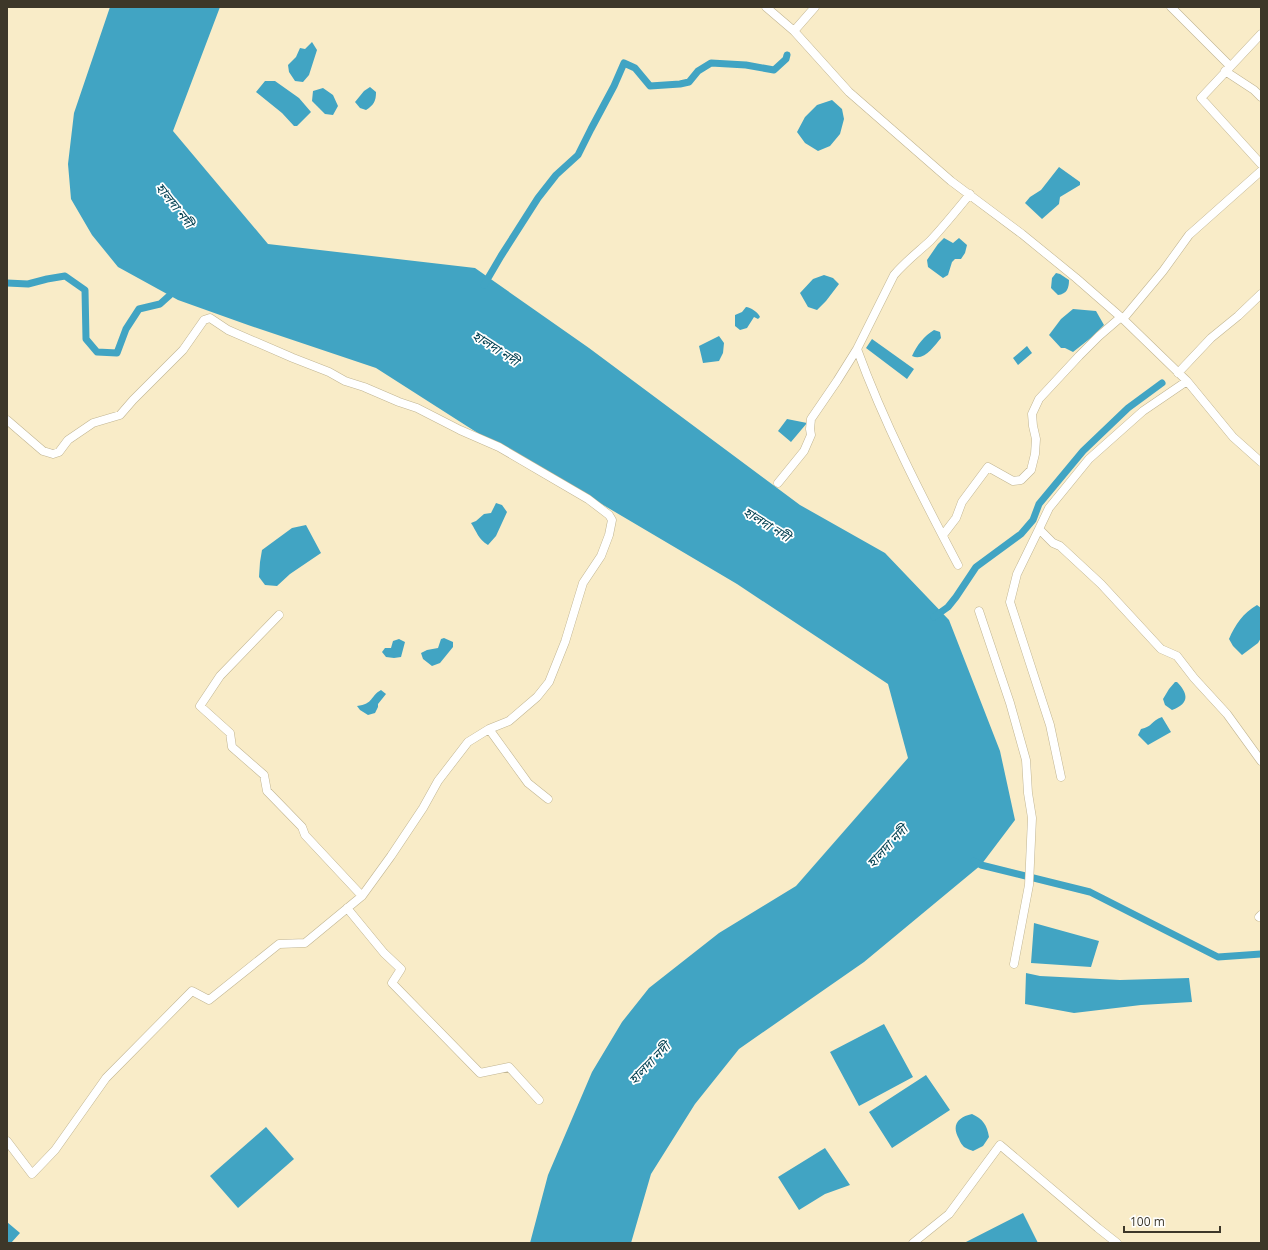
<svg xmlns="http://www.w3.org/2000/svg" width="1268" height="1250" viewBox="0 0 1268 1250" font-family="'Open Sans','Noto Sans Bengali',sans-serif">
<rect width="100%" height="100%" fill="#f9ecc8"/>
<path fill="#41a4c3" d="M110 7H220L173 131 268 244 475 268 589 348 800 505 885 553 949 620 1000 751 1015 820 981 865 864 962 739 1049 695 1104 651 1174 631 1243H530L548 1175 592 1072 622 1022 649 988 719 933 796 886 908 758 888 684 737 584 566 483 498 446 376 368 248 325 178 300 118 267 92 235 71 199 68 164 74 113Z
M312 42 317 50 309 75 303 82 295 81 289 72 288 65 296 57 300 48 305 49Z
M265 81H275L299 98 311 112 297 126H294L282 113 256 92Z
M370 87 376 92C376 101 374 105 366 110L360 108 355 102 364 91Z
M323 88 333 95 338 106 333 115 325 114 312 101 313 91Z
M832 100 842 109 844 119 840 134 830 146 818 151 805 143 797 132 805 117 817 105Z
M1059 167 1080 182V185L1060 197 1059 204 1042 219 1025 203 1030 197 1041 190Z
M944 238 953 243 959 238 967 245 965 253 961 259H955L952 262 948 275 943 278 928 267 927 260 938 244Z
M1056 273 1060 274 1069 280C1069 288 1067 294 1058 295L1051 288 1052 278Z
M824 275 833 278 839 284 826 301 817 310 808 307 800 293 813 279Z
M746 307C750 307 759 313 760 317L758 319 754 317 747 328 740 330 735 326V315L742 312Z
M1073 309 1096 311 1104 325 1092 337 1073 352 1065 348H1061L1049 335 1061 319Z
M934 330 940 332 941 338C934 346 924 362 912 356 917 345 924 336 934 330Z
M719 336 724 343 723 353 719 361 703 363 699 346Z
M872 339 914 369 907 379 866 348Z
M1027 346 1032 353 1018 365 1013 358Z
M787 419 807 423 791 442 778 431Z
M496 503 502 505 507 512 496 536 488 545C478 539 477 532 471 523L476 521 484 514 491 513Z
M306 525 321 553 290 574 277 586 265 585 259 577 260 562 262 550 292 528Z
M1257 605 1261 608V638L1258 643 1242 655 1233 646 1229 639C1235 625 1243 613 1257 605Z
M444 638 453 642V647L440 663 432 666 423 659 421 653 427 650 438 648 441 639Z
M399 639 405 642 401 657 394 658 386 657 382 652 385 648H391L393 641Z
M1175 682H1177C1189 694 1189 704 1172 710L1165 705 1163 699 1169 689Z
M381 690 386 694 378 704V707L375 713 368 715 360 710 357 706C374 704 370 696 381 690Z
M1162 717 1171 732 1148 745 1138 735 1141 729C1152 727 1151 721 1162 717Z
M1034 923 1099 941 1091 967 1031 963Z
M1026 973 1040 976 1120 980 1189 978 1192 1002 1141 1005 1074 1013 1025 1004Z
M884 1024 913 1077 859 1106 830 1052Z
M926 1075 950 1110 892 1148 869 1112Z
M972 1114C983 1119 987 1125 989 1137L983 1146 973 1151C971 1150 967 1149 964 1147 962 1145 960 1142 959 1139 951 1125 958 1117 972 1114Z
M266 1127 294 1159 238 1208 210 1176Z
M825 1148 850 1185 825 1194 799 1210 778 1177Z
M1023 1213 1038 1243H964Z
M7 1222 20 1233 11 1243H7Z"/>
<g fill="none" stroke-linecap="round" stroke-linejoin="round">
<path stroke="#41a4c3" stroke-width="7" d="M7 283 28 284 47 279 65 276 85 290 86 339 97 352 117 353 126 329 139 309 160 304 170 295
M484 285 501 256 538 198 556 175 578 155 591 129 614 86 624 63 635 68 650 86 680 84 689 82 698 71 711 63 746 65 774 70 786 59 787 55
M934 617 948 607 956 597 976 567 1021 534 1033 520 1039 504 1083 451 1128 408 1162 383
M974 861 981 865 1090 892 1218 957 1261 954"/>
<g stroke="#c1b592" stroke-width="9">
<path id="street" d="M766 7 794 31 849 92 951 181 1022 234 1076 278 1123 319 1187 381 1233 437 1261 462
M1171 7 1230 66
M794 31 815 7
M1261 34 1201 98 1261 164
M1225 71 1254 90 1261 97
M1123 319 1163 271 1189 235 1261 171
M1178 373 1211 338 1238 316 1261 294
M1187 381 1143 411 1089 459 1049 508 1039 529 1053 543 1060 546 1101 584 1161 649 1177 656 1194 678 1227 714 1261 761
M7 420 43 451 53 454 59 452 68 440 93 423 120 415 133 400 183 350 204 320 210 318 228 330 293 358 329 372 345 381 364 387 399 402 417 408 460 430 499 447 588 499 609 515 612 520 609 535 601 556 583 583 565 642 549 682 537 697 509 721 489 729 468 742 438 781 423 808 391 856 362 896 305 943 279 944 209 1000 192 991 106 1078 55 1150 32 1174 7 1141
M778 483 804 451 811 435 810 429 811 419 837 381 857 349
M1039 529 1017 574 1010 602 1050 725 1061 777
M943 535 956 518 962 502 988 467 1013 481 1021 480 1031 470 1035 454 1036 439 1033 426 1032 414 1039 399 1079 356 1099 336 1121 317
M958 565C921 495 884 423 857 349L894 275C905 262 918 252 930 241 944 226 957 210 970 194
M979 611 1010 703 1026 760 1028 793 1032 818 1029 885 1014 964
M279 615 220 676 200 706 230 733 232 747 264 775 267 791 302 827 305 835 362 896
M489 729 528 783 548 799
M347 908 384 953 401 969 392 983 480 1073 509 1067 539 1100
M1259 917 1261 915
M913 1243 949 1214 1000 1145 1098 1228 1117 1243"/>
</g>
<use href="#street" stroke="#fff" stroke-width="8"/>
</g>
<g text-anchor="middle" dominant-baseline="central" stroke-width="3.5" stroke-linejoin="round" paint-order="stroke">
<g font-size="13" font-style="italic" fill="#024051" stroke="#fff">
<text transform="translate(175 205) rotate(52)">হালদা নদী</text>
<text transform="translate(496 348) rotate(33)">হালদা নদী</text>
<text transform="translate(767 524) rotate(32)">হালদা নদী</text>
<text transform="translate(887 846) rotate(-47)">হালদা নদী</text>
<text transform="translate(649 1063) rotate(-46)">হালদা নদী</text>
</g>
</g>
<rect width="1268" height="1250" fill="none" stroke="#3d3729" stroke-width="16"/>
<path d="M1124 1226v6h96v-6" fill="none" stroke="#3d3729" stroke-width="2"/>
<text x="1130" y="1226" font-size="12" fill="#3d3729" stroke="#ffffff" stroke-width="3" paint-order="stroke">100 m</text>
</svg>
